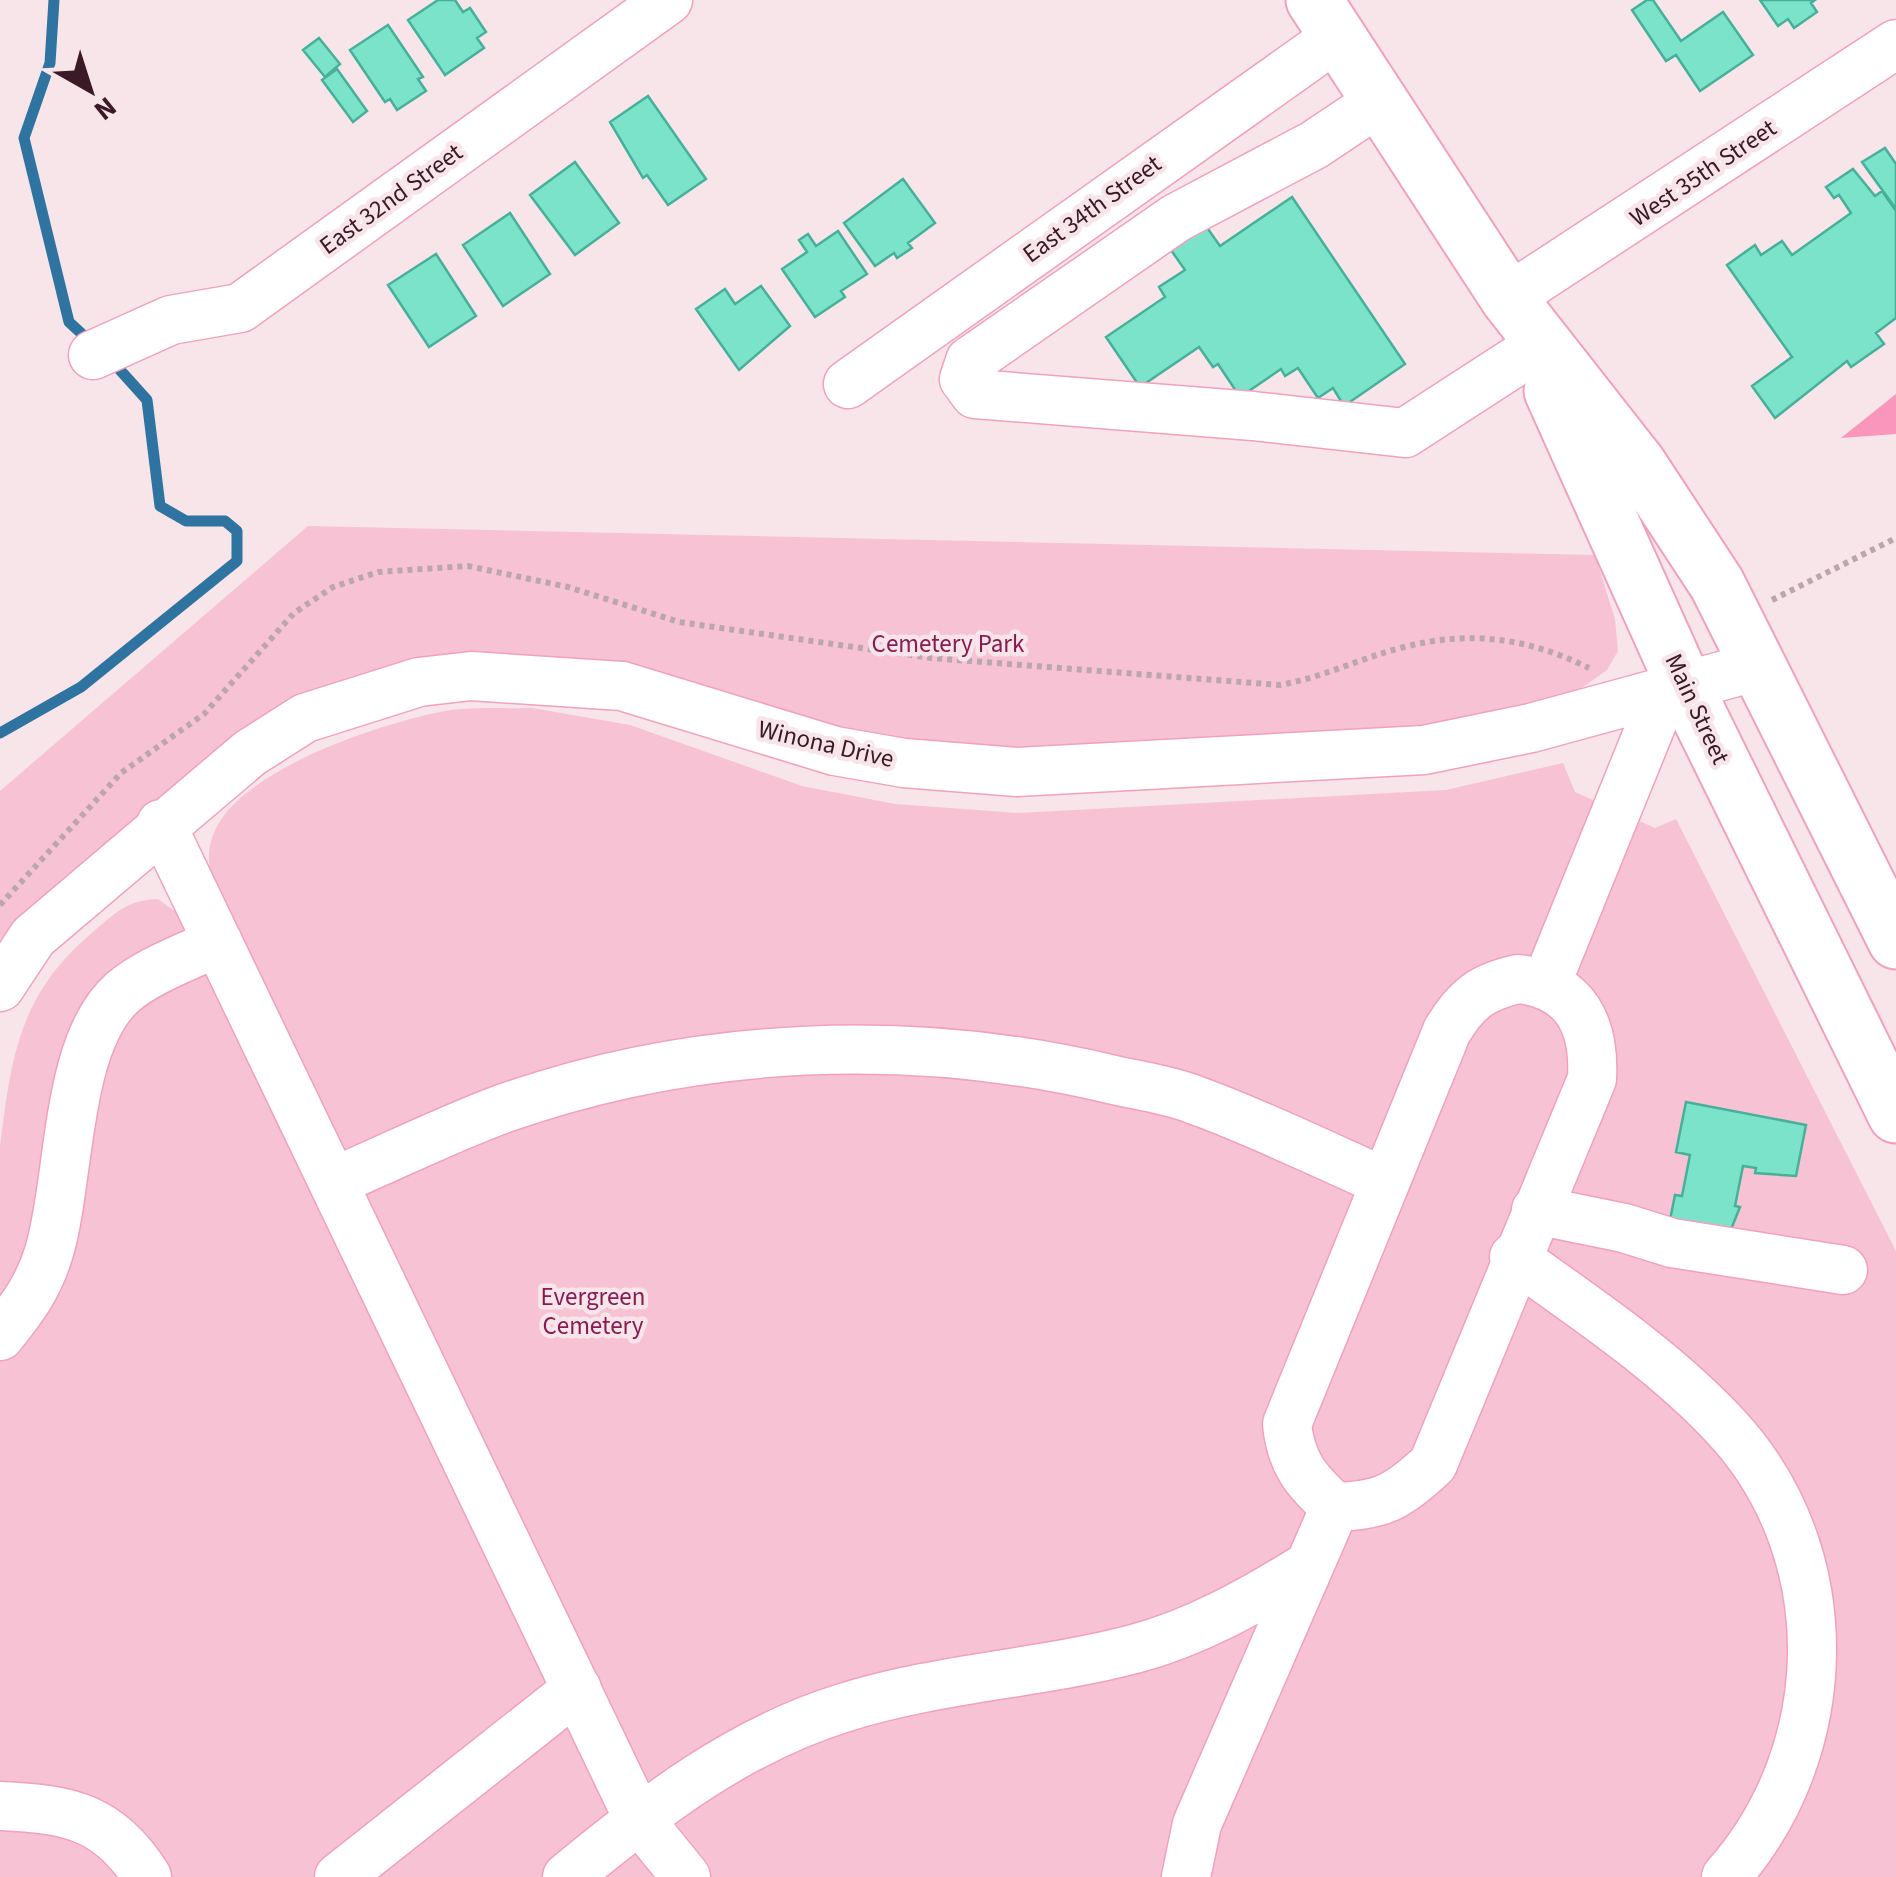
<svg xmlns="http://www.w3.org/2000/svg" width="1896" height="1877" viewBox="0 0 1896 1877" font-family="'Source Sans 3',sans-serif">
<rect width="100%" height="100%" fill="#f7e5ea"/>
<path fill="#f7c2d3" d="M308 526 1595 555 1615 619 1618 651 1607 670 1562 702 1484 726 1093 747 925 749 772 711 625 666 255 725 65 876 0 940V791Z
M532 708 630 725 802 786 895 804 1019 813 1446 790 1563 763 1575 792 1655 828 1676 819 1896 1251V1877H0V1147C11 1058 19 994 92 933 115 913 127 900 158 899L180 915 214 890C210 872 206 856 212 838 232 772 379 724 440 712 469 706 503 709 532 708Z"/>
<path fill="#fa95bb" d="M1896 394V434L1841 438Z"/>
<g fill="none" stroke-linecap="round" stroke-linejoin="round">
<path stroke="#2f74a0" stroke-width="11" d="M54 0 50 63 24 138 69 322 94 345
M0 733 81 687 237 561V531L225 521H186L160 506 147 400 111 360"/>
</g>
<path fill="#7ce3cb" stroke="#46b09a" stroke-width="2.5" d="M438 0H455L463 12 470 8 486 32 477 38 484 48 445 75 408 20Z
M1647 0H1653L1681 41 1723 12 1753 55 1700 91 1676 55 1666 61 1632 10Z
M1760 0H1815L1811 3 1817 12 1794 28 1788 19 1778 26Z
M388 25 423 77 418 79 426 91 397 110 390 99 385 102 350 50Z
M319 38 340 64 325 77 303 50Z
M337 69 367 111 353 122 322 80Z
M648 96 706 179 668 205 647 175 643 178 610 122Z
M1885 148 1896 164V209L1862 162Z
M575 162 619 223 575 255 530 195Z
M1853 169 1875 196 1882 191 1896 211V318L1876 333 1884 344 1851 367 1847 361 1775 418 1752 386 1792 357 1727 265 1755 245 1761 255 1782 241 1792 255 1851 213 1839 195 1834 198 1826 187Z
M903 179 935 223 908 243 912 248 897 258 894 253 875 266 844 223Z
M1292 197 1405 364 1344 406 1333 388 1318 398 1298 368 1285 376 1281 369 1240 397 1218 364 1213 367 1199 347 1140 387 1106 337 1165 297 1159 287 1185 270 1166 243 1201 219 1220 246Z
M510 213 550 274 503 306 463 245Z
M838 231 867 274 841 291 845 297 815 317 782 269 807 252 799 240 808 234 816 246Z
M436 254 476 316 429 347 388 285Z
M761 286 790 326 739 370 696 309 725 289 735 304Z
M1686 1102 1806 1125 1796 1176 1755 1173 1756 1168 1743 1166 1735 1206 1740 1207 1730 1232 1670 1220 1675 1195 1682 1196 1690 1155 1676 1152Z"/>
<g fill="none" stroke-linecap="round" stroke-linejoin="round">
<g stroke="#f2a0be" stroke-width="51">
<path id="minor" d="M1380 101 1314 145 1176 218 970 361 964 379 975 394 1253 416 1405 433 1533 350
M1508 298 1896 44
M93 355 171 320 240 308 668 0
M848 384 1338 36
M161 824 638 1818 686 1877
M1518 979C1576 985 1595 1025 1592 1079L1433 1464C1399 1496 1382 1506 1335 1507 1306 1481 1291 1463 1287 1424L1447 1031C1466 999 1482 987 1518 979Z
M1547 982 1665 691
M0 987 33 937 250 753 305 718 419 682 471 676 622 686 835 751 904 763 1017 772 1424 750 1531 728 1758 666
M335 1181C390 1158 445 1130 502 1109 697 1040 914 1032 1114 1080 1141 1086 1169 1090 1195 1100 1259 1123 1321 1154 1383 1181
M1536 1210 1624 1228 1672 1243 1843 1270
M1514 1257C1588 1310 1665 1361 1727 1428 1843 1554 1838 1751 1726 1877
M0 1336C22 1309 39 1286 49 1252 71 1179 64 1044 123 992 149 970 187 957 218 942
M0 1806C68 1809 109 1816 147 1877
M339 1877 577 1689
M567 1877C652 1807 737 1741 843 1708 937 1678 1039 1674 1134 1649 1195 1633 1252 1601 1305 1568
M1186 1877 1197 1824 1335 1507"/>
</g>
<g stroke="#f2a0be" stroke-width="59">
<path id="major" d="M1314 0 1508 298 1639 465 1717 584 1896 941
M1552 391 1685 687 1896 1115"/>
</g>
<path stroke="#bca6ad" stroke-width="6" stroke-dasharray="5 5" stroke-linecap="butt" d="M1772 600 1896 538
M0 905 121 773 204 714 294 613 333 587 378 572 468 566 568 587 679 622 931 658 1280 685C1325 677 1360 658 1404 647 1471 630 1528 638 1589 668"/>
<use href="#minor" stroke="#fff" stroke-width="48"/>
<use href="#major" stroke="#fff" stroke-width="55"/>
</g>
<g text-anchor="middle" dominant-baseline="central" stroke-width="9" stroke-linejoin="round" paint-order="stroke">
<g font-size="25" fill="#391a26" stroke="#f7e5ea">
<text transform="translate(1703 173) rotate(-34)">West 35th Street</text>
<text transform="translate(391 199) rotate(-36)">East 32nd Street</text>
<text transform="translate(1092 209) rotate(-36)">East 34th Street</text>
<text transform="translate(1697 709) rotate(65)">Main Street</text>
<text transform="translate(826 744) rotate(13)">Winona Drive</text>
</g>
<g font-size="25" fill="#8a1b51" stroke="#f7e5ea">
<text x="948" y="644">Cemetery Park</text>
<text x="593" y="1297">Evergreen<tspan x="593" dy="29">Cemetery</tspan></text>
</g>
</g>
<g transform="translate(90 90) rotate(141)" stroke="#f7e5ea" stroke-width="8" paint-order="stroke">
<path d="M0-8L18 38L0 25L-18 38Z" fill="#391a26"/>
<text y="-15" font-size="28" font-weight="bold" text-anchor="middle" fill="#391a26">N</text>
</g>
</svg>
